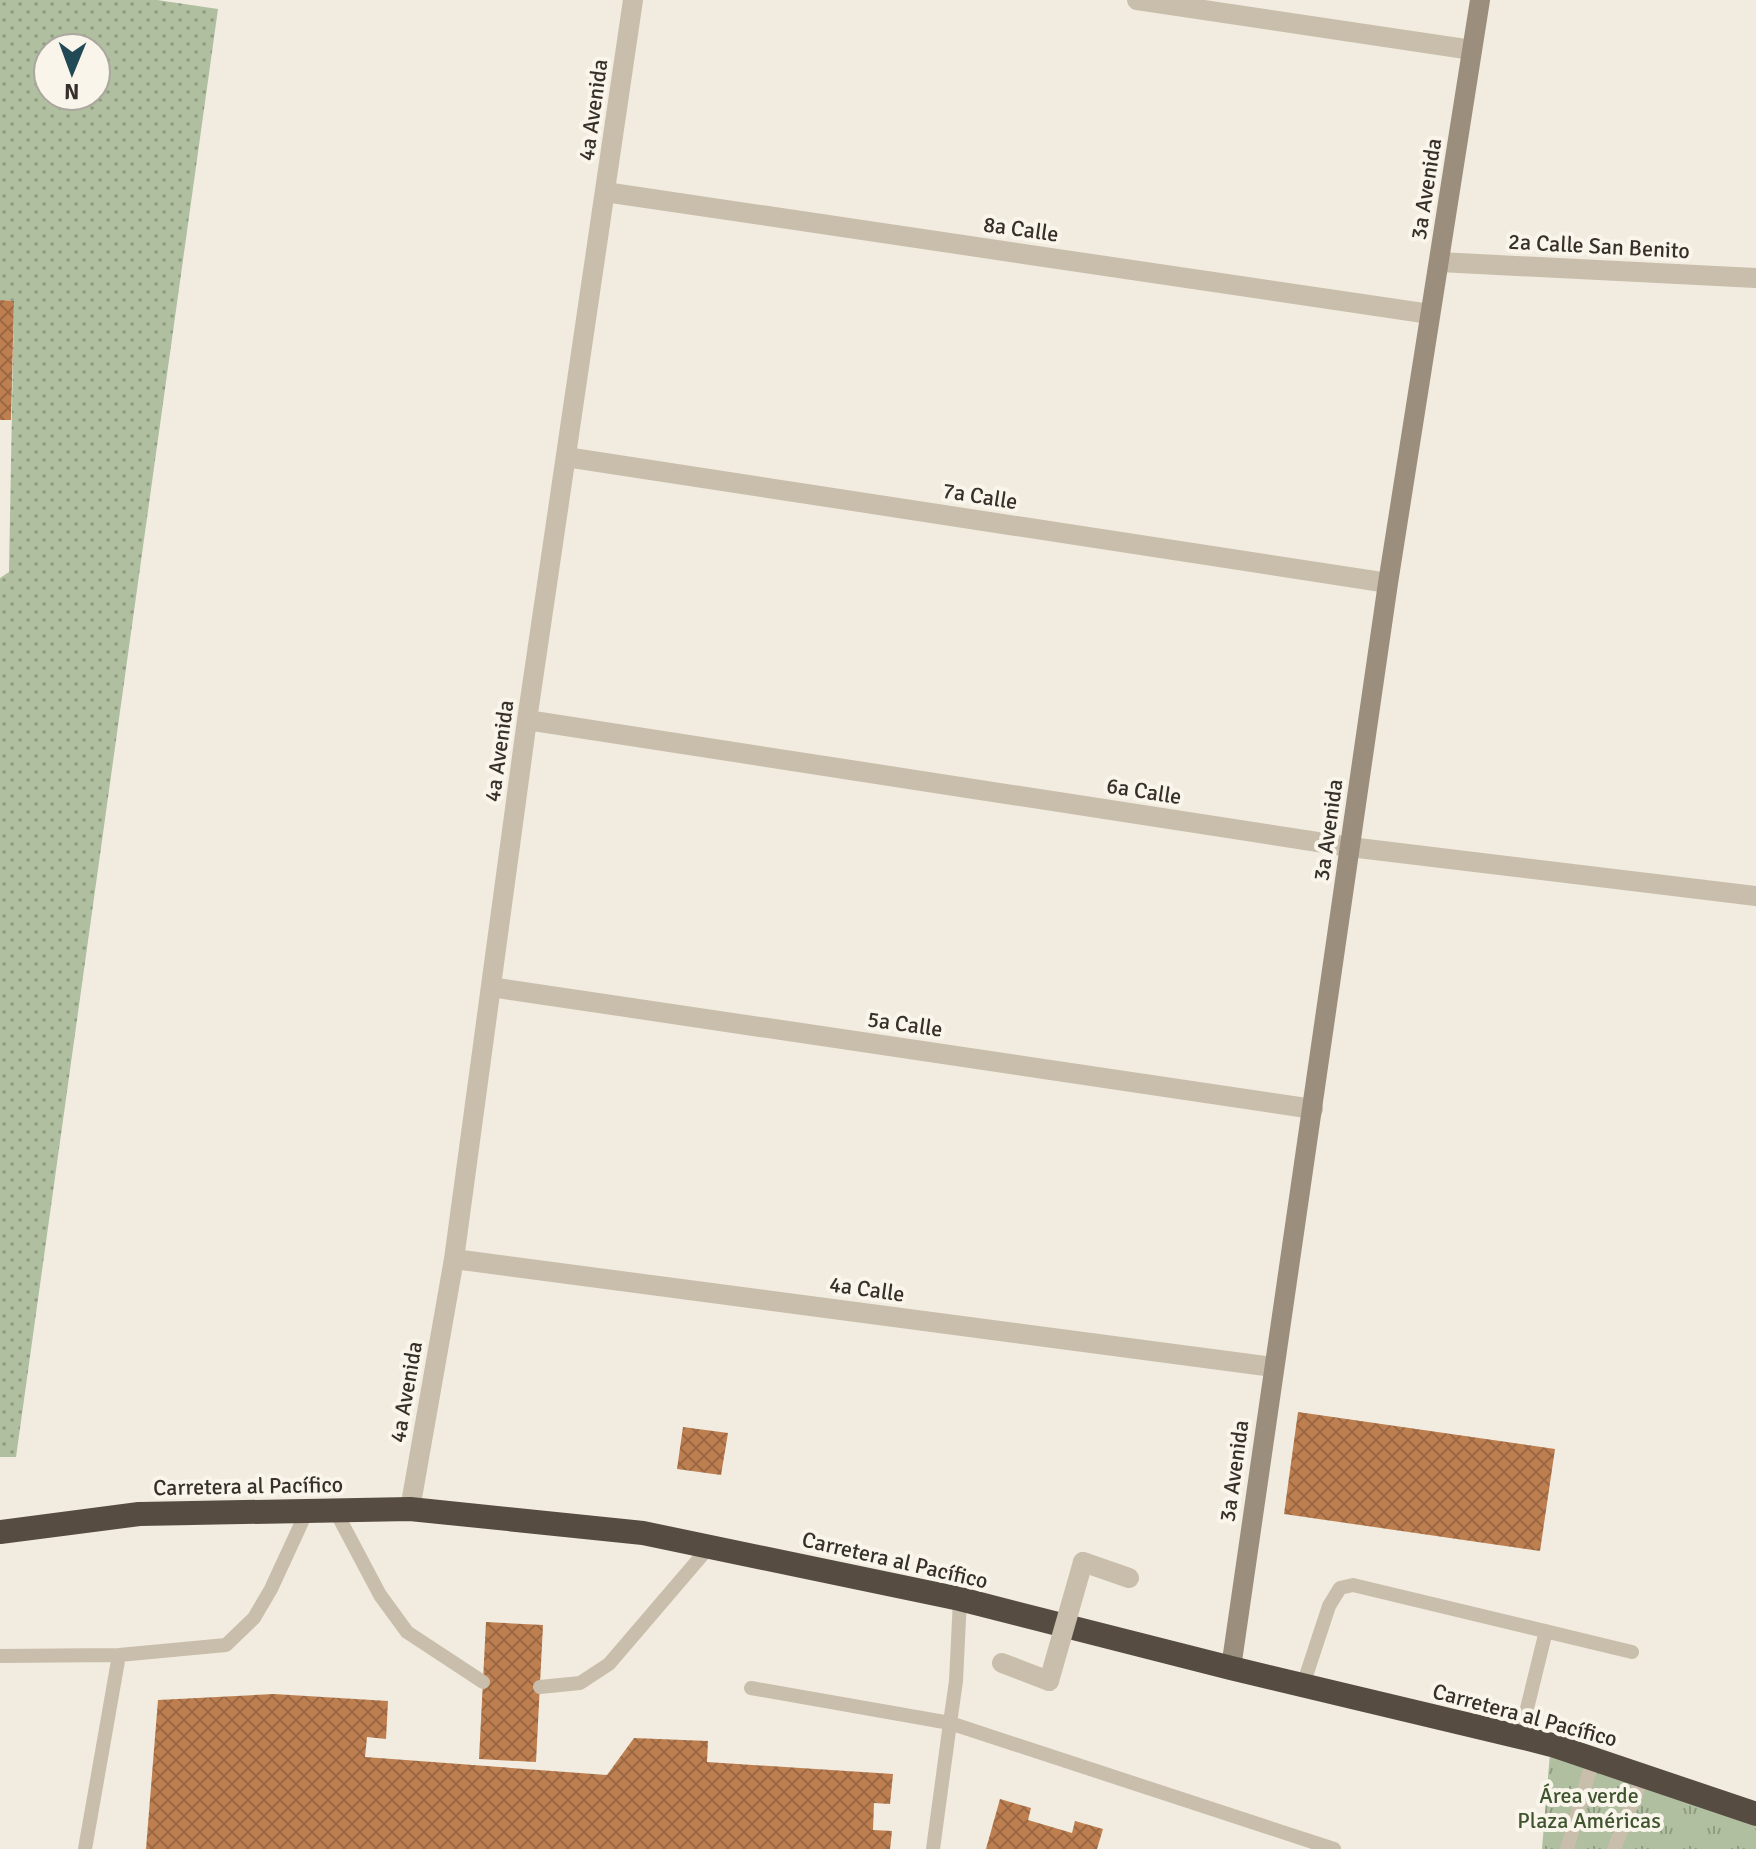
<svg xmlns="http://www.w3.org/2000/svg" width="1756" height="1849" viewBox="0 0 1756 1849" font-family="Signika,sans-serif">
<defs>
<pattern id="grass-dots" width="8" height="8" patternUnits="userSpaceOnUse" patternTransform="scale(2)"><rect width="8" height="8" fill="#afbf9f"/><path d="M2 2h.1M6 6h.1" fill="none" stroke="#8f9c82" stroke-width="1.8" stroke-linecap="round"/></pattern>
<pattern id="park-tufts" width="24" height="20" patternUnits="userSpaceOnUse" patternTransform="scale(2)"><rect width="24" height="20" fill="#afbf9f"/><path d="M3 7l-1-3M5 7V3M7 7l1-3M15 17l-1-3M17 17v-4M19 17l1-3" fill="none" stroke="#8f9c82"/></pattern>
<pattern id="building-cross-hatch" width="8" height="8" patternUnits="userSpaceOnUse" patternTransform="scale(2)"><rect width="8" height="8" fill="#be7f50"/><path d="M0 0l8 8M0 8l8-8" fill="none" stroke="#9b6843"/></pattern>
</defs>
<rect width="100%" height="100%" fill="#f1ecdf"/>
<path fill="url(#grass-dots)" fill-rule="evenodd" d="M0 0H157L218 9 16 1457H0V578L9 572 14 301 0 300ZM48 48H96V96H48Z"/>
<path fill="url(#park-tufts)" d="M1550 1753 1756 1820V1849H1542Z"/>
<path fill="url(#building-cross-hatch)" d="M0 300 14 301 11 420H0Z
M1298 1412 1555 1449 1540 1551 1284 1514Z
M683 1427 728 1433 721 1475 677 1469Z
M486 1622 543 1625 536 1762 479 1759Z
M274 1694 388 1701 386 1739 367 1737 365 1757 607 1775 634 1738 708 1741 707 1762 893 1774 890 1804 874 1803 873 1830 892 1831 890 1849H146L158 1700Z
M1000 1799 1031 1808 1028 1820 1072 1833 1075 1821 1103 1829 1097 1849H986Z"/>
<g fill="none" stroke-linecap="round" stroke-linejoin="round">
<path stroke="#c9beab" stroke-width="14" d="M335 1510 380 1595 407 1632 483 1682
M960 1599 956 1681 950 1723 1334 1849
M0 1656 119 1655 226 1645 254 1618 271 1589 307 1511
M1303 1685 1329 1606 1340 1588 1353 1585 1632 1652
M540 1687 580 1683 609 1664 710 1546
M751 1688 950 1723 933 1849
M1520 1737 1546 1631
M85 1849 119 1655
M1567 1849 1593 1759
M1614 1849 1643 1776"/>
<path stroke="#c9beab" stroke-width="20" d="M1137 0 1472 50
M605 192 1430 314
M1439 262 1756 278
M566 457 1388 583
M527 720 1350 847 1756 896
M491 987 1313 1109
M454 1259 1273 1367
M410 1509 454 1259 527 720 633 0
M1083 1562 1129 1578
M1002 1663 1049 1681"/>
<path stroke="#9c8e7c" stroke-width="20" d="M1231 1668 1388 583 1480 0"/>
<path stroke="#574c42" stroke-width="24" d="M0 1532 139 1514 410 1509 643 1533 960 1599 1231 1668 1520 1737 1552 1745 1756 1814"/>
<path stroke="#c9beab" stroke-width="20" d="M1049 1681 1083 1562"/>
</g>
<g text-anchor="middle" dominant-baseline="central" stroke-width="8" stroke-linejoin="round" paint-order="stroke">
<g font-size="22" fill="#37302a" stroke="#f9f5eb">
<text transform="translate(593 110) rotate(-82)">4a Avenida</text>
<text transform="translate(1426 189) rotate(-81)">3a Avenida</text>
<text transform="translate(1021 229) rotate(8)">8a Calle</text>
<text transform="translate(1599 246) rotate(3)">2a Calle San Benito</text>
<text transform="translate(980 496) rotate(9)">7a Calle</text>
<text transform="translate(499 751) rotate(-82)">4a Avenida</text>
<text transform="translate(1144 791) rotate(9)">6a Calle</text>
<text transform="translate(1328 830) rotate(-82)">3a Avenida</text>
<text transform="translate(905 1024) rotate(8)">5a Calle</text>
<text transform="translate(867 1289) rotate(8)">4a Calle</text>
<text transform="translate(406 1392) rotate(-80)">4a Avenida</text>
<text transform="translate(1234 1471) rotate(-82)">3a Avenida</text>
<text transform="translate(248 1486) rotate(-1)">Carretera al Pacífico</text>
<text transform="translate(895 1560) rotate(13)">Carretera al Pacífico</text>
<text transform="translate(1525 1715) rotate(15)">Carretera al Pacífico</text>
</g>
<g font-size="22" fill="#3f542f" stroke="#f9f5eb">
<text x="1589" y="1795">Área verde<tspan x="1589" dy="25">Plaza Américas</tspan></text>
</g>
</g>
<g transform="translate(72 72) rotate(181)"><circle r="38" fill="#f9f5eb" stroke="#aba69e" stroke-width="2"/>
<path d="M0-6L14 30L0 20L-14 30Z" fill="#224956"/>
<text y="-12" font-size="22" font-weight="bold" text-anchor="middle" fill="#37302a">N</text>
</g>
</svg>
